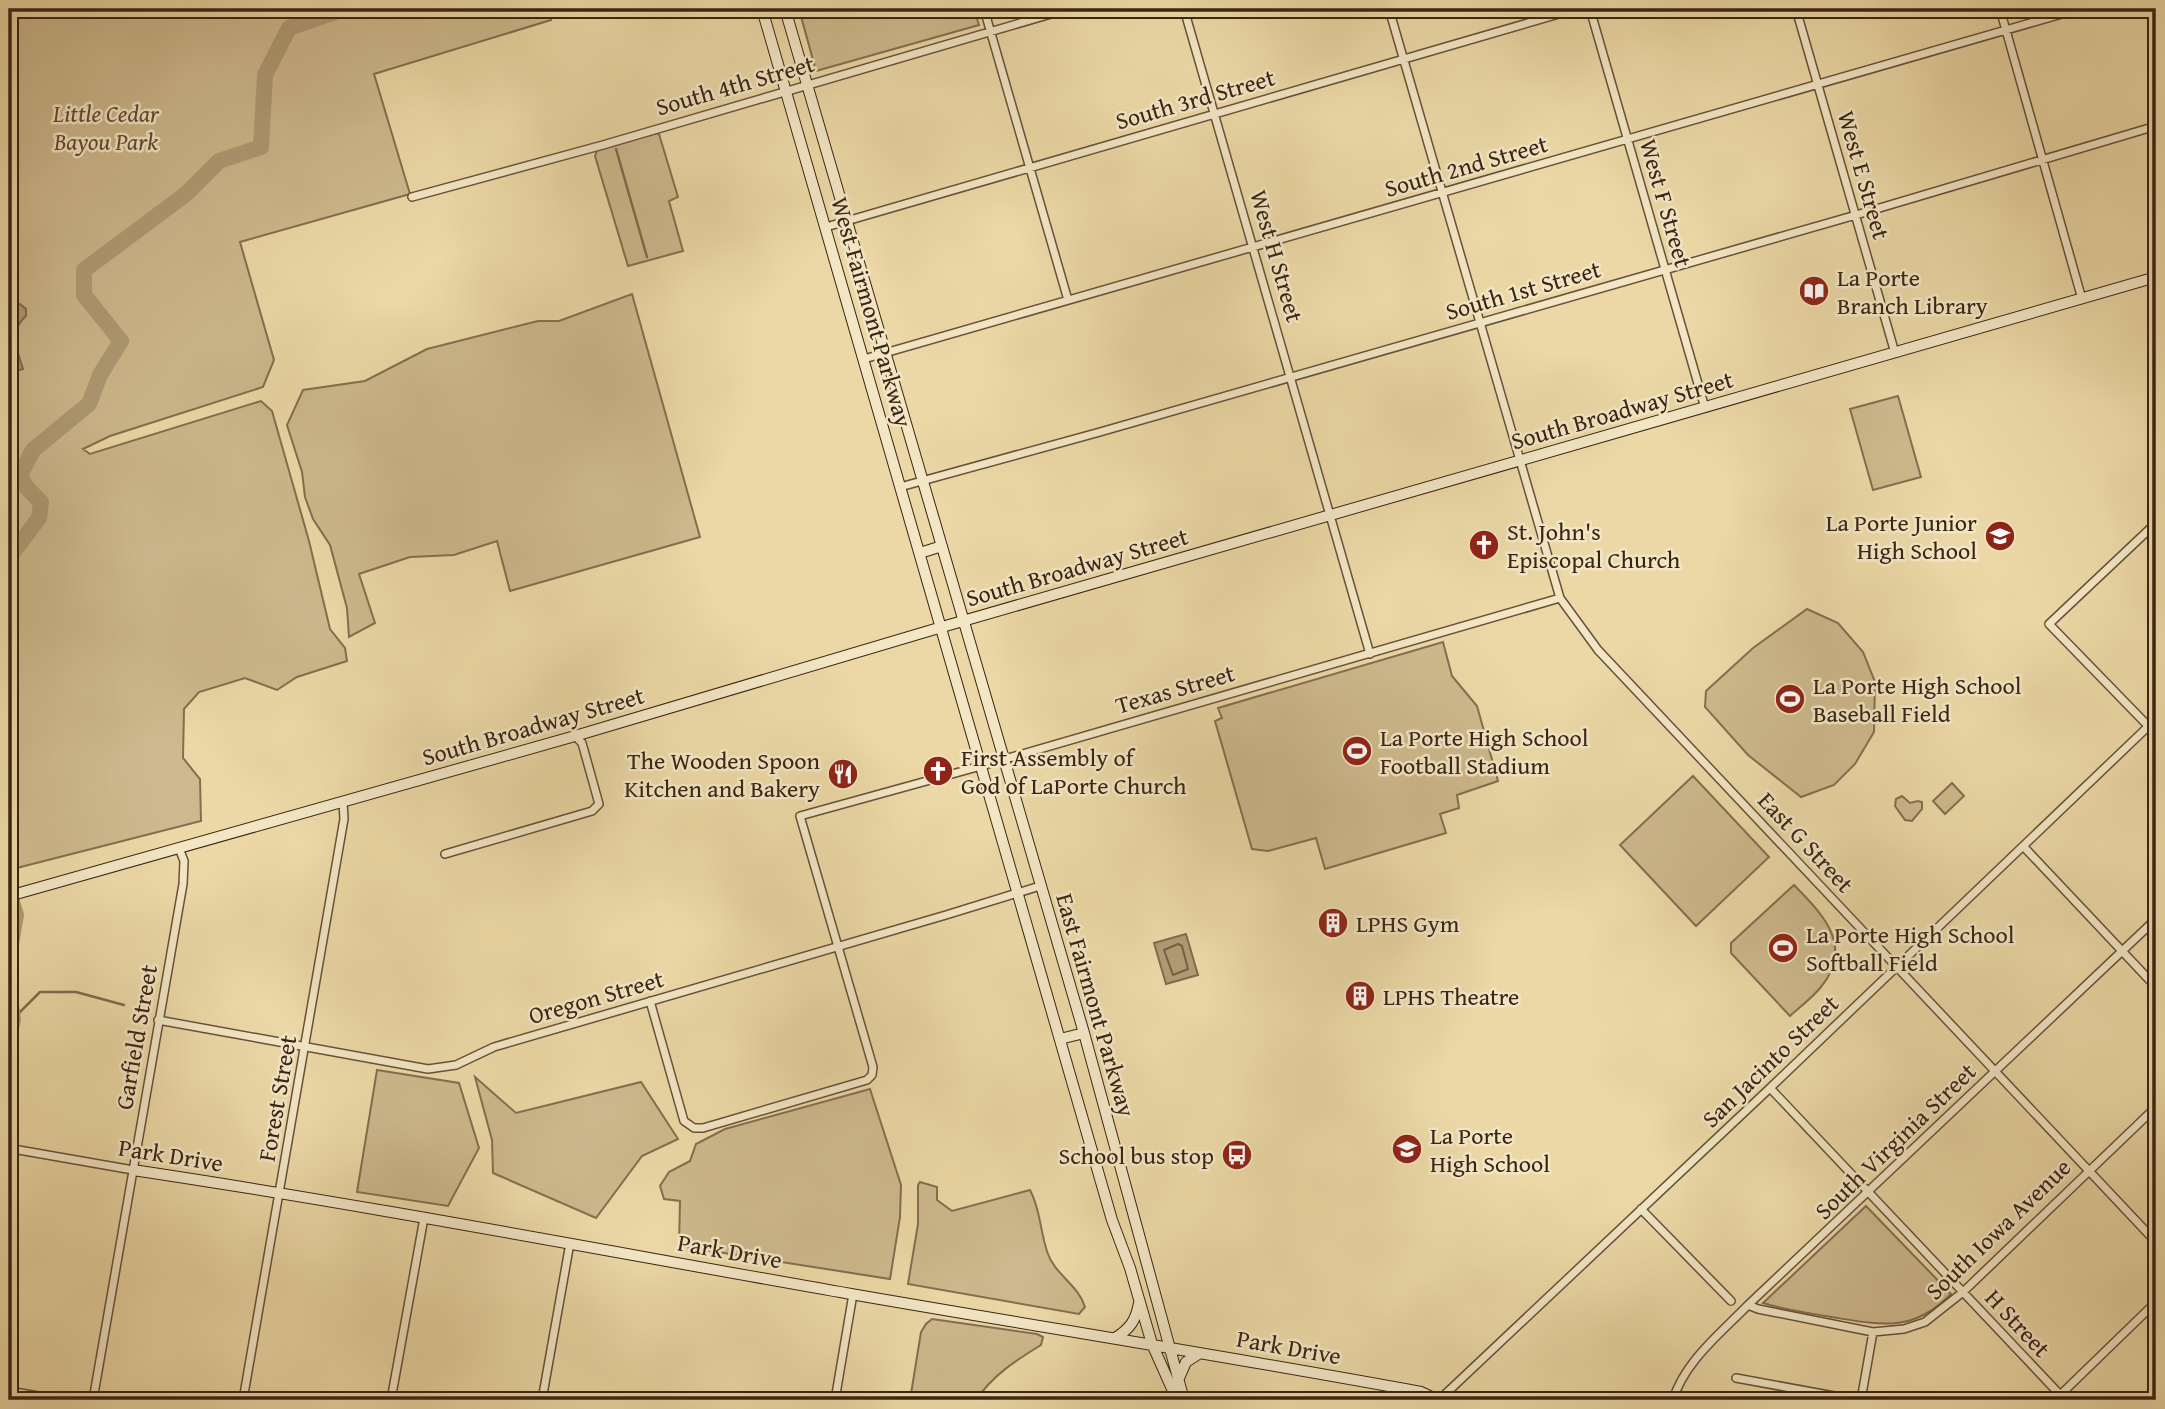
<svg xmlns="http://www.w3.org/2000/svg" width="2165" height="1409" viewBox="0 0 2165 1409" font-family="'Gentium Book Plus',serif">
<rect width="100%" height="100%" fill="#ebd8a6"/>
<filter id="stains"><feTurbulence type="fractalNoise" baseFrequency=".00286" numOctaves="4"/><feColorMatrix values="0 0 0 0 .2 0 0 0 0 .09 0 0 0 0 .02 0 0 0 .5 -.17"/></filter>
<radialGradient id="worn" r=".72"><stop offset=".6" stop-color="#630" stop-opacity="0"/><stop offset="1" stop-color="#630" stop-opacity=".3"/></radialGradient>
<path fill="#cdb98d" stroke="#846e50" stroke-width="2" d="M9 9H548L551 20 374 74 410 194 240 242 274 360 263 387 110 436 83 449 90 454 261 401 272 411 309 541 330 629 345 648 347 661 297 677 277 690 245 678 199 692 184 709 183 758 200 779 201 821 9 870Z
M799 9H974L979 25 816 71Z
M655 133 659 134 678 197 669 201 683 251 628 266 595 156 597 150Z
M632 294 700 537 510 591 497 541 454 555 410 557 359 574 375 623 349 637 347 608 330 545 313 519 305 497 302 472 287 425 303 390 365 381 427 349 538 321H559Z
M1898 396 1921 477 1873 490 1850 409Z
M1807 609 1838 623 1863 652 1875 682 1874 732 1855 764 1834 785 1801 797 1748 755 1705 707 1706 691 1753 648Z
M1443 642 1452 676 1477 706 1498 781 1457 795 1459 808 1440 814 1446 833 1325 869 1316 838 1268 851 1252 849 1215 721 1222 718 1218 708Z
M1693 776 1769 857 1696 926 1620 845Z
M1952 783 1964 796 1945 814 1933 801Z
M1902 796 1910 803 1918 801 1922 802V809L1912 821 1905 820 1895 806 1896 799Z
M1794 885C1822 914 1855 945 1821 987 1812 998 1800 1007 1790 1016L1731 953V943Z
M377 1070 459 1083 479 1148 448 1206 357 1192Z
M475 1077 516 1113 641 1082 678 1139 642 1156 596 1218 493 1173 492 1140Z
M870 1089 901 1185 900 1217 890 1279 679 1246 680 1201 664 1199 660 1186 669 1172 690 1161 696 1144 725 1129Z
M920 1182 937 1187V1200L952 1211 1030 1190C1041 1210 1040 1233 1048 1254 1055 1274 1079 1286 1085 1307L1079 1314 908 1284 918 1224V1185Z
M1866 1206 1951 1294C1913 1333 1881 1325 1831 1317 1808 1313 1785 1310 1763 1303Z
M932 1319 1037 1334 1043 1337 1041 1345C1015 1361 993 1375 976 1400H910L921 1332 926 1324Z"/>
<path fill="#af9b74" stroke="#816b4d" stroke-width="2" d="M20 304 26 309V316C8 331 17 350 23 369L9 373V310L11 306Z
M1186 934 1198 975 1166 984 1154 943Z"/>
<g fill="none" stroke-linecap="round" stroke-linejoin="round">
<path stroke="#756044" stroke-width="2" d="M1178 944 1182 946 1188 969 1173 975 1164 950Z"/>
<path stroke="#816b4d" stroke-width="2.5" d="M616 149 647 257
M13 1019 40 992H76L124 1005"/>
<path stroke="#af9b74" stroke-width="16" d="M9 558 39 518 41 502 27 488 20 475 33 450 89 404 100 375 121 341 84 295V270L186 194 219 161 261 147 265 75 289 28 344 9
M9 892 16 915 9 955
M9 993 13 1019 9 1037"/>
<g stroke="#675138" stroke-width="10">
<path id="street" d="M984 9 1068 300
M1184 9 1370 654
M1389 9 1560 598 1598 650 2156 1242
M1590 9 1705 408
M1796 9 1895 353
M2000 9 2082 299
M412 197 603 145 1068 9
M826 227 1576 9
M864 359 2079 9
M900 487 1100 432 1856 215 2156 126
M2156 523 2049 624 2156 734
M2024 847 2156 987
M445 854 592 811 599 804 582 743 575 736
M650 1001 684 1121 694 1128H703L867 1080 872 1075 873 1067 800 816 981 766 1560 598
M158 1020 428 1069 456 1065 494 1047 946 915 1040 886
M1770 1088 2065 1400
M13 1149 133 1170
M1641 1209 1731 1301
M1748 1305 1758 1309 1873 1332 1904 1329 1925 1322 1963 1292 2156 1107
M1736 1378 1856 1400
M9 1391 61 1400
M93 1400 183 884 184 861 179 848
M243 1400 344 819 343 801
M391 1400 424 1218
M542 1400 570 1243
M835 1400 853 1294
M1439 1400 1770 1088 2156 719
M1673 1400C1684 1362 1721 1333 1748 1305L2156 919
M1861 1400 1873 1332
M2055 1400 2156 1302"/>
</g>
<g stroke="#3b2413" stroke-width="12">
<path id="secondary" d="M762 9 1112 1220 1130 1268 1152 1344 1177 1400
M785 9 1084 1033 1184 1400
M920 553 942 546
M9 896 575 736 942 627 2156 277
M1060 1039 1084 1033
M133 1170C373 1206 612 1252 851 1294 1041 1327 1231 1357 1421 1392L1438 1400
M1115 1338C1130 1329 1136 1320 1139 1303
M1179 1378 1186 1362 1200 1353"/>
</g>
<use href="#street" stroke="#f2e6c5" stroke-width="7"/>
<use href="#secondary" stroke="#f2e6c5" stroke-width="10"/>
</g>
<defs>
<g id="library-disc" transform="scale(1.575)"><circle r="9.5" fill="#8f2418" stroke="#f2e6c5"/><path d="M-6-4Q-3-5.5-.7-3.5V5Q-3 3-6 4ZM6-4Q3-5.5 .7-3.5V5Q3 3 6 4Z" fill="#fff"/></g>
<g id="school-disc" transform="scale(1.575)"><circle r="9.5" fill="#8f2418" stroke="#f2e6c5"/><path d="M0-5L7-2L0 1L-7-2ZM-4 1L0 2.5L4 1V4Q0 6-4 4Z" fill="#fff"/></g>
<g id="church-disc" transform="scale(1.575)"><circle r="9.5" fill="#8f2418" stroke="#f2e6c5"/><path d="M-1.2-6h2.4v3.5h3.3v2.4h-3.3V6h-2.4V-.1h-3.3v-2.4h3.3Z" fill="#fff"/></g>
<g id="stadium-disc" transform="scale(1.575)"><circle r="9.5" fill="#8f2418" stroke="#f2e6c5"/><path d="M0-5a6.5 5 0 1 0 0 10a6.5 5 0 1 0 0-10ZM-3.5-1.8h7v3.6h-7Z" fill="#fff"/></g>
<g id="restaurant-disc" transform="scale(1.575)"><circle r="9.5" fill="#8f2418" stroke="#f2e6c5"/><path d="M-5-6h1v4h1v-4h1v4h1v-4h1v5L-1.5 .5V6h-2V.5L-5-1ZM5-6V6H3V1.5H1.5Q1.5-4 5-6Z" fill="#fff"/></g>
<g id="building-disc" transform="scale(1.575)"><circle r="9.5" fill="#8f2418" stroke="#f2e6c5"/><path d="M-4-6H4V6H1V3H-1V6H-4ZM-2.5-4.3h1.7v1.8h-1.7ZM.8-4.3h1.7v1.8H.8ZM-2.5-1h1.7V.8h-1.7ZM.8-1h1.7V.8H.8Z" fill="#fff"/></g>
<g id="bus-disc" transform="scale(1.575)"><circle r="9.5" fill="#8f2418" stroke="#f2e6c5"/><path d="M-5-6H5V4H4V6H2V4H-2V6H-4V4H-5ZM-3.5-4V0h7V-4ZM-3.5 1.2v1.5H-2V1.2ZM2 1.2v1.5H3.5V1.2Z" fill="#fff"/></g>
</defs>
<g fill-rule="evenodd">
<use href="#library-disc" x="1814" y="291"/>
<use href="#school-disc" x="2000" y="536"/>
<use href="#church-disc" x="1484" y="545"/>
<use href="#stadium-disc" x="1790" y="699"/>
<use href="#stadium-disc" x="1357" y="751"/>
<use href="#church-disc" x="938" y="771"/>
<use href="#restaurant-disc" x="843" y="774"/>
<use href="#building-disc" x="1333" y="923"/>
<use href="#stadium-disc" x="1783" y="948"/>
<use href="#building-disc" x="1360" y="996"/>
<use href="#school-disc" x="1407" y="1149"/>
<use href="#bus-disc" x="1237" y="1155"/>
</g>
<g text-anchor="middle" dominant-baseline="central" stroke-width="5" stroke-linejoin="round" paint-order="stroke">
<g font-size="24" fill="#3b2413" stroke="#f2e6c5">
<text transform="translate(735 85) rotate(-16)">South 4th Street</text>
<text transform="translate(1195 99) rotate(-16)">South 3rd Street</text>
<text transform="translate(1466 166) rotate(-16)">South 2nd Street</text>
<text transform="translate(1864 175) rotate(74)">West E Street</text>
<text transform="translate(1666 203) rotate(74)">West F Street</text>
<text transform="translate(1277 256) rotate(74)">West H Street</text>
<text transform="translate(1523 290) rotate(-16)">South 1st Street</text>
<text transform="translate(872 312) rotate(74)">West Fairmont Parkway</text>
<text transform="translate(1622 410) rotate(-16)">South Broadway Street</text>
<text transform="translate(1077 567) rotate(-16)">South Broadway Street</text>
<text transform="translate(1175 689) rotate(-16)">Texas Street</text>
<text transform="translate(533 726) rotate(-16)">South Broadway Street</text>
<text transform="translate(1806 842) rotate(47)">East G Street</text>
<text transform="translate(596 997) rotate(-16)">Oregon Street</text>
<text transform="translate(1096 1005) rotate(74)">East Fairmont Parkway</text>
<text transform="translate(136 1037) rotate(-80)">Garfield Street</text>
<text transform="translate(1770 1061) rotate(-44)">San Jacinto Street</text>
<text transform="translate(277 1098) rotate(-80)">Forest Street</text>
<text transform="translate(1895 1141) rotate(-44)">South Virginia Street</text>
<text transform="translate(171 1155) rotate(9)">Park Drive</text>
<text transform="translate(1998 1229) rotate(-44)">South Iowa Avenue</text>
<text transform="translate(730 1251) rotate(10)">Park Drive</text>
<text transform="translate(2018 1323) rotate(47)">H Street</text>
<text transform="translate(1289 1347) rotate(10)">Park Drive</text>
</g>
<g font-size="24" font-style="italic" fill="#604932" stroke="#f2e6c5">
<text x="106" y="113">Little Cedar<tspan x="106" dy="28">Bayou Park</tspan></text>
</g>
<g font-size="24" fill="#3b2413" stroke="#f2e6c5" text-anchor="start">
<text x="1837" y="277">La Porte<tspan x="1837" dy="28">Branch Library</tspan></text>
<text x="1977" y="522" text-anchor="end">La Porte Junior<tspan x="1977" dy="28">High School</tspan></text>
<text x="1507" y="531">St. John's<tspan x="1507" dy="28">Episcopal Church</tspan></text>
<text x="1813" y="685">La Porte High School<tspan x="1813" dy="28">Baseball Field</tspan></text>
<text x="1380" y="737">La Porte High School<tspan x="1380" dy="28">Football Stadium</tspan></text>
<text x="961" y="757">First Assembly of<tspan x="961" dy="28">God of LaPorte Church</tspan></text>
<text x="820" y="760" text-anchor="end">The Wooden Spoon<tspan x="820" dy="28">Kitchen and Bakery</tspan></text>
<text x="1356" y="923">LPHS Gym</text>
<text x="1806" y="934">La Porte High School<tspan x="1806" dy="28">Softball Field</tspan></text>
<text x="1383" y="996">LPHS Theatre</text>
<text x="1430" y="1135">La Porte<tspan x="1430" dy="28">High School</tspan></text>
<text x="1214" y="1155" text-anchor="end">School bus stop</text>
</g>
</g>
<rect width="2165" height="1409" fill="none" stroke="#ebd8a6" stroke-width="35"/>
<rect x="10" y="10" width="2144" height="1388" fill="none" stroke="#3b2413" stroke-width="3.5"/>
<rect x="18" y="18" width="2130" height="1374" fill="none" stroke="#3b2413" stroke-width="2"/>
<rect width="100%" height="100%" filter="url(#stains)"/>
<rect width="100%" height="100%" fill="url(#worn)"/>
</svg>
